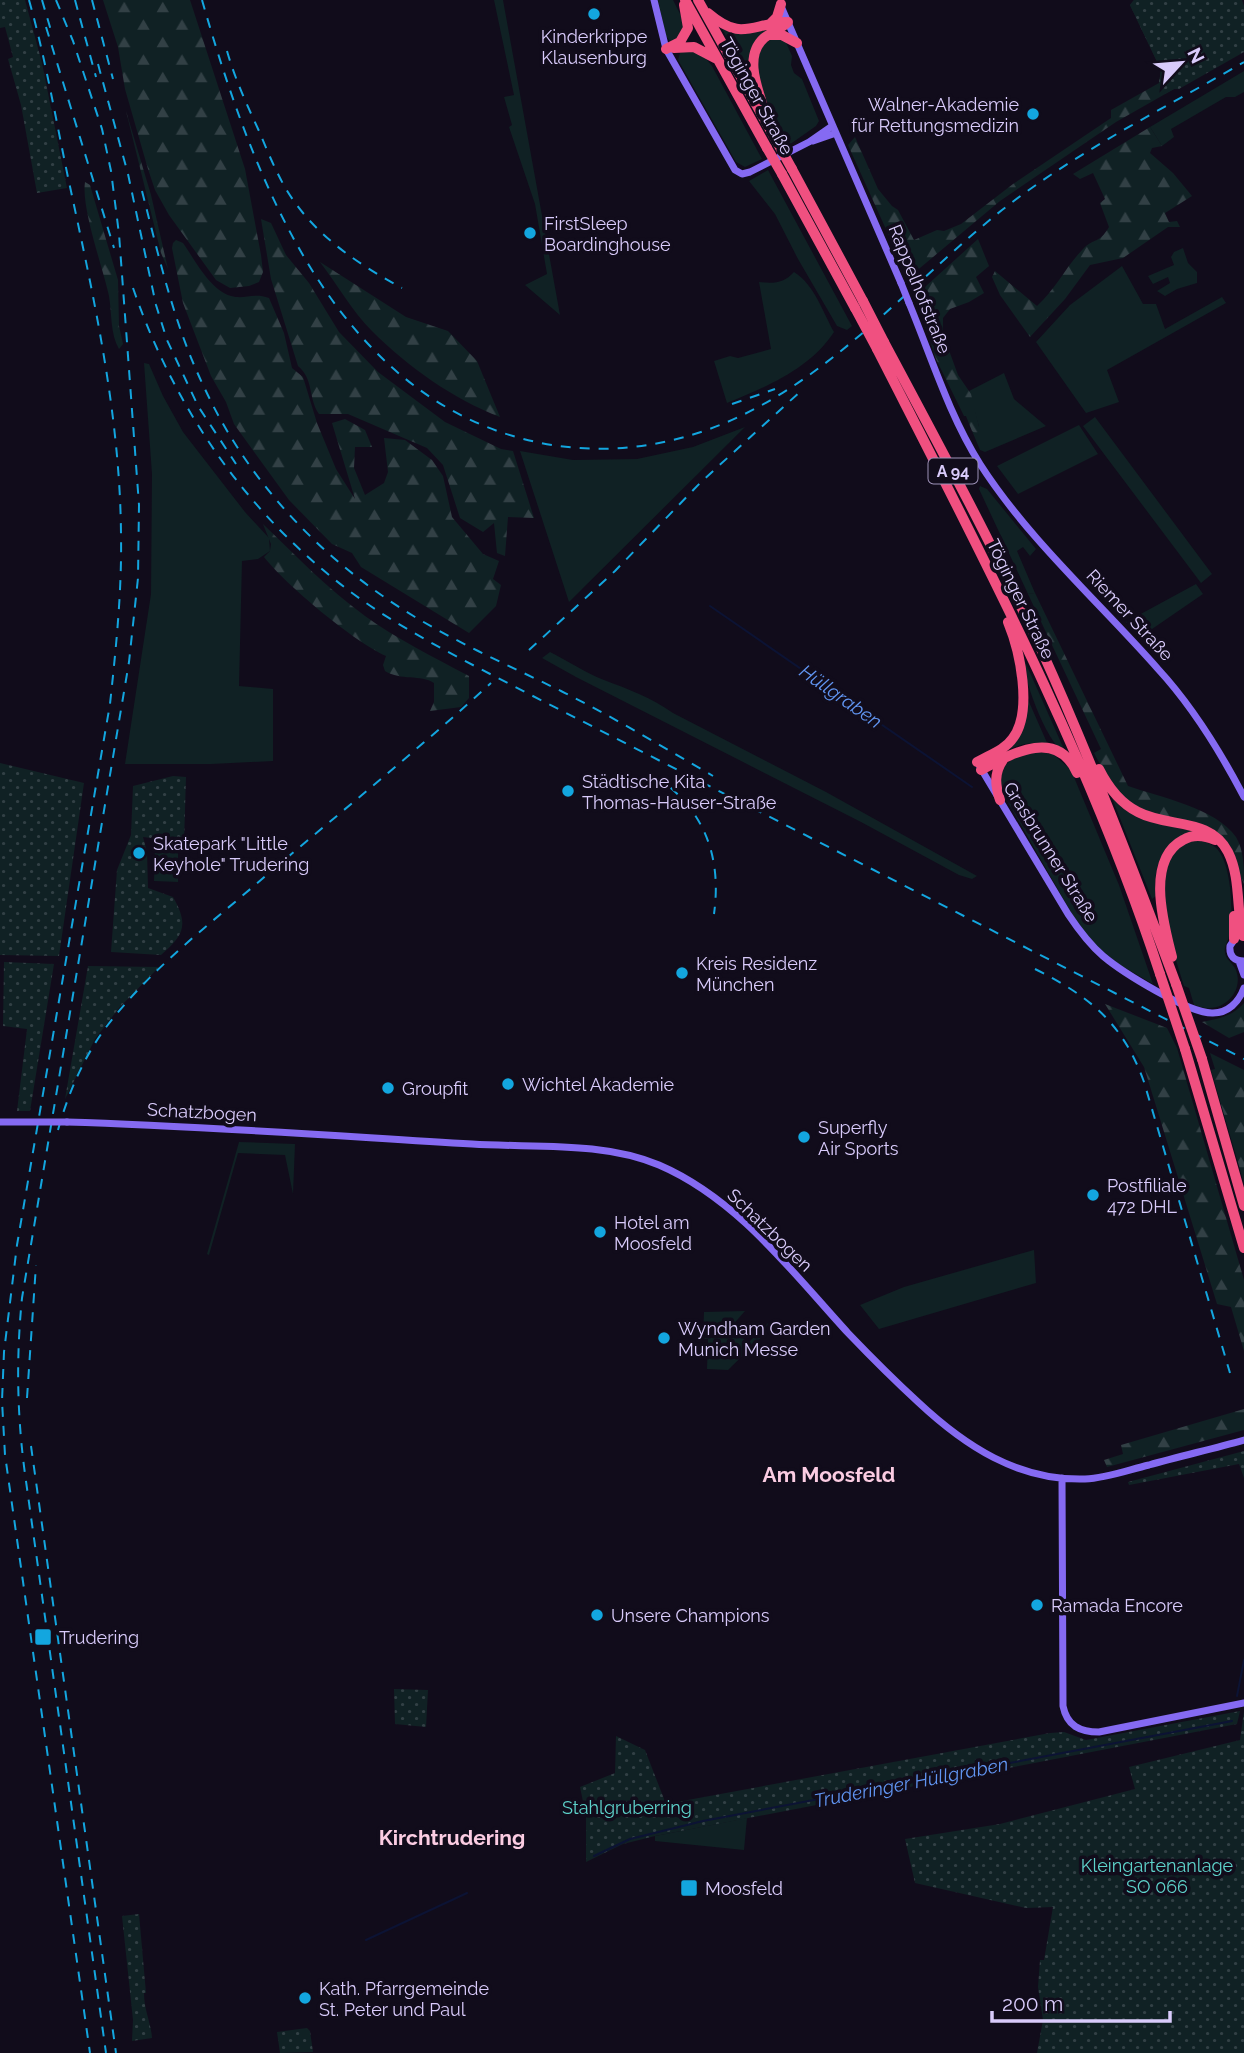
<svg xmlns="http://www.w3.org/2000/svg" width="1244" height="2053" viewBox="0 0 1244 2053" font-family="Raleway,sans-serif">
<defs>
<pattern id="forest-firs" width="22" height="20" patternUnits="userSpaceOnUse" patternTransform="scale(1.75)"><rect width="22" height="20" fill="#102124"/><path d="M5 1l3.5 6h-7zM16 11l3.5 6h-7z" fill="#324045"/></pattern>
<pattern id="park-dots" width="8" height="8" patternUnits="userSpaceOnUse" patternTransform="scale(1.75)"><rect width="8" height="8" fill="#102124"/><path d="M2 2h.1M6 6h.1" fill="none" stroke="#324045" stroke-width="1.8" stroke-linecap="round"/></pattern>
</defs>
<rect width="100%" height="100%" fill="#110c1b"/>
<path fill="#102124" d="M494 0H503L560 315 525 285 547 274 535 204 509 127 512 125 504 97 514 95Z
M658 0H673L684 22V27L676 40 670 41 666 36Z
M779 25 760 38 754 87 721 27Z
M777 38 785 40 792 56 791 65 794 73 802 79 819 121 816 126 789 145C775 123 732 48 777 38Z
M689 50 703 55 712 66 762 159 745 167 736 162 678 60 680 53Z
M1244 71V92L1235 97H1226L1171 129 1174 137 1162 146 1150 127Z
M768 170 852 326 847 330 837 326 798 259 775 214 749 181Z
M1183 248 1188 263 1197 272V283L1177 289 1165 296 1157 291 1170 283 1168 277 1153 284 1148 276 1174 265 1171 257 1174 252Z
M1122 266 1143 304H1156L1165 329 1222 297 1226 303 1107 370 1119 402 1086 413 1036 342 1070 305Z
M794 272C814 284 823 312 834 332 810 369 766 387 727 403L714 361 730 356 738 358 771 349 759 282C774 284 784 283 794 272Z
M144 363 149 364 163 396 183 432 245 512 269 538 270 551 258 559 242 561 239 686 273 689V761L211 764H125L151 594 152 474Z
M1004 373 1014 399 1046 426 985 452 980 450 972 431 979 435V427L969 391Z
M1095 417 1212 574 1201 583 1083 426Z
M1079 425 1098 454 1018 494 997 466Z
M745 427 569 602 520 451 573 460 637 459 693 447Z
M980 486 987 489 1036 549 1030 556 1023 547 1017 551 1035 593 1028 594 979 489Z
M1196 584 1203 594 1139 638 1126 622Z
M1019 648 1067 756C1043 739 1024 677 1019 648Z
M550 652C568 661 586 673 604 680 628 689 652 698 673 713L826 792 977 876 972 879 959 875 861 822 576 677 542 658Z
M1026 695 1048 745C1033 742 1024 743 1010 749Z
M1037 751 1053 754 1071 770 1119 885 1153 984 1120 965 1093 944 1072 914 999 787C1004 758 1010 759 1037 751Z
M1112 798C1140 823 1167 826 1203 832 1166 839 1152 858 1156 896L1152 899Z
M1194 840C1201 841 1209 842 1215 847 1232 861 1234 915 1229 936 1228 942 1224 946 1225 952 1225 959 1233 963 1236 970 1243 988 1229 1007 1210 1008 1205 1009 1198 1006 1194 1005L1189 988 1184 986C1172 947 1140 857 1194 840Z
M155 846 178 847V882L154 881Z
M239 1142 295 1144 293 1194 285 1155 238 1153 209 1255 207 1254Z
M1034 1250 1036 1283 879 1329 860 1305 904 1287Z
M745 1311 731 1327 748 1343 768 1323 772 1327 728 1370 707 1369 708 1339H703L704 1312Z
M747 1818 744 1850 655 1841V1836Z"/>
<path fill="url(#forest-firs)" d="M103 0H190L245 169 261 255 263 272 259 282 249 286 230 288 216 280 169 215 155 190 148 169 125 89 118 47Z
M1134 0 1179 89H1174L1116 122 1000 201 908 278 848 145 855 137 878 189 892 206 898 210 914 240 937 230 944 231 961 224 1013 184 1111 118V110L1159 83 1161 70 1130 5Z
M126 111 151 195 168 269 161 253Z
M1150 127 1162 146 1152 148 1150 153 1173 173 1192 196 1165 213 1169 222 1177 221 1180 227H1168L1123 258 1090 265 1065 299 1030 337 1000 295 992 277 995 271 1037 306C1056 289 1066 266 1084 248 1094 238 1099 244 1109 227L1100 203 1105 199 1093 173 1080 179 1073 174Z
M85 182 90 185 118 280 119 326 123 344 119 349C110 334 112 313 109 296 103 268 81 208 85 182Z
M261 219 271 223 286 255 309 283 339 332 378 372 445 422 501 449 513 451 534 518 508 517 505 556 497 553 494 523 483 532 460 518 443 465 427 448 348 414H319C308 398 314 379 298 366L271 279Z
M978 239 989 266 976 277 984 293 969 302 950 309 943 318V334L958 375 971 394 979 427V436L972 431 966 416H964L936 359 915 296Z
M176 240 183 243C195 260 210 290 231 296 245 300 253 292 269 298L284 333 292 368 303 377 317 423 336 469 355 499 332 423 345 419 365 430 372 447H355L354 468 365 495 384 483 388 472 384 438 405 440 432 460 443 476 452 517 483 554 499 561 493 579 501 585 496 606 469 633 361 567 352 553 332 544 289 500 234 424 226 402 211 376 183 303 172 248 173 243Z
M320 262 406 317 448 331 477 361 500 417C453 399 408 367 372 331 352 311 337 284 320 262Z
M263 524C296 556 328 589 365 616 397 639 433 657 469 676V698L461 707 430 711 434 702V683C421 674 401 681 385 671L383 665 386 656C353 641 286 585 264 557L270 551 271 544Z
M1035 593 1128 786C1159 797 1216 808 1236 837 1244 850 1244 869 1244 884 1235 863 1233 843 1211 829 1192 824 1147 818 1132 807 1114 794 1104 771 1094 753L1101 749 1028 594Z
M1244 1003V1032L1229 1038 1202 1022C1218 1019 1233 1016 1244 1003Z
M1105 1004 1167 1028 1177 1048 1244 1280V1351L1231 1307 1217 1304 1144 1067Z
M1210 1053 1244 1070V1183L1211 1070 1215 1069Z
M1244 1409V1430L1107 1467 1104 1460 1123 1454 1121 1445Z"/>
<path fill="url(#park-dots)" d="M0 0H25L42 63 67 188 37 193 21 105 8 59 13 57 5 27 0 28Z
M1134 0H1242L1244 6V52L1179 89H1174L1165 94 1159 83 1161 70 1130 5Z
M0 763 84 783 59 956 0 955Z
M173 776 186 777 184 842 143 837 147 852 148 888 173 897C189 925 184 935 161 955L111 952 117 870 131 835 133 786Z
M4 962 54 964 30 1111H17L27 1029 3 1026Z
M88 966 159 967 119 1008 95 1039 65 1099Z
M1244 1451V1478L1239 1464 1129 1485 1128 1482Z
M394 1689 428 1690 426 1727 395 1724Z
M1240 1711 1237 1724 655 1836 623 1844 586 1862V1816L580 1787 615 1773 616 1736 645 1750 666 1804 1050 1733 1064 1732 1086 1740Z
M1244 1711V2053H1037L1043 2020 1038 1987 1040 1960H1044L1053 1907 1026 1908 915 1883 905 1839 1000 1824 1135 1789 1129 1767 1240 1740Z
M139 1914 146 1993H144C144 2010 151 2023 152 2038L132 2041 133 2020 122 1916Z
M307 2028 310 2031 313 2052 280 2053 277 2032Z"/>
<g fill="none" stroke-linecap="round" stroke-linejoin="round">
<path stroke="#0c1334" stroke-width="2" d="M710 606 972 787
M1237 1696 1244 1660
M594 1856 630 1839 703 1821 1232 1721
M366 1940 467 1893"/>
<path stroke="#856af2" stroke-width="7" d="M654 0 666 49 735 170 742 174 750 172 809 142 832 126
M780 4 901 283
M813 141 836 133
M909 303C931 356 949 415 980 464 1028 539 1099 602 1158 669 1193 707 1220 751 1244 797
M980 767 1068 914C1078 929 1089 944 1103 956 1122 972 1189 1014 1213 1013 1228 1013 1239 1002 1244 988
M1236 937 1230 946C1229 956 1234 961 1244 961
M1239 961 1244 975
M67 1122C203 1126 337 1136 472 1144 533 1148 602 1141 659 1165 738 1199 792 1272 848 1333 871 1357 894 1380 918 1402 965 1446 1018 1481 1085 1479 1107 1478 1128 1470 1149 1465 1181 1456 1212 1449 1244 1440
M1062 1478 1063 1706C1067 1726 1080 1732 1099 1732L1244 1703"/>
<path stroke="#f05080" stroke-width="10" d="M685 0 767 148
M698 0 777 142
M708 13C741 41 749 25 785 22
M770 24 777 17 781 4
M771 35H782L797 43
M674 48 694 47 715 58
M666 49 680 42 688 28 684 5
M764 109C757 87 744 56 764 38 772 32 781 29 788 22
M792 169 863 301
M782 174 855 308
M884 342C938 443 993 545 1041 649 1091 759 1134 871 1176 984
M877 349C981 553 1089 756 1160 974
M977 762C989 755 1005 750 1013 738 1033 711 1020 651 1008 622
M1099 769C1108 787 1120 803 1138 812 1168 828 1210 817 1228 852 1241 878 1236 909 1243 936
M981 770C1011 754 1057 727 1077 773
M1000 800C995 785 994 773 1003 760
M1234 939V916
M1172 957C1164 925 1145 860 1183 840 1193 834 1204 835 1215 840
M1185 1049 1244 1248
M1202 1059 1244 1206"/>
<path stroke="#13a6df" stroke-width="2" stroke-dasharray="10 9" stroke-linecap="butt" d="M29 0C46 60 56 121 69 182 94 298 120 415 121 534 122 591 116 648 110 704L17 1245 4 1352 2 1401 5 1455 90 2053
M42 0 52 34
M56 0 73 41 102 129 111 171 119 234 139 505 138 578 129 662 22 1298C16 1358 17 1415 25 1474L106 2053
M75 0 96 77
M92 0 113 79
M202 0C253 178 336 402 541 443 617 458 693 443 760 406 849 358 923 273 1002 210 1076 152 1163 109 1244 62
M46 27 114 248
M227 51C235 79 247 105 259 131 267 150 275 170 286 189 313 234 356 263 402 288
M98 64 128 174 156 305 167 340 198 406 236 464
M142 191C159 257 174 325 204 387 249 484 324 562 415 617 462 645 512 667 561 691 613 717 663 747 713 776
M133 288C178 419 261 534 378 611 426 642 477 667 527 693L1244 1059
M732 404 775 389
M529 650 615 571 701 482 802 390
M655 776C704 809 722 856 714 914
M1035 969C1089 996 1123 1023 1144 1082L1230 1373
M58 1130C68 1094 84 1056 107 1026 152 967 214 921 269 873 343 810 419 749 491 683
M27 1398 36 1265
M31 1446 116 2053"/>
<path stroke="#856af2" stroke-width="7" d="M901 283 909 303
M0 1122H67"/>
<path stroke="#f05080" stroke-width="10" d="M777 142 792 169
M767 148 782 174
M863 301 884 342
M855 308 877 349
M1160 974 1185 1049
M1176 984 1202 1059"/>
</g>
<g fill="#13a6df" stroke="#110c1b" stroke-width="2.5">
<circle cx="594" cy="14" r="7"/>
<circle cx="1033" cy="114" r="7"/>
<circle cx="530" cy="233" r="7"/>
<circle cx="568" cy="791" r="7"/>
<circle cx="139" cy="853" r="7"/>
<circle cx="682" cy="973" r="7"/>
<circle cx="508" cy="1084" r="7"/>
<circle cx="388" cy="1088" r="7"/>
<circle cx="804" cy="1137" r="7"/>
<circle cx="1093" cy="1195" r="7"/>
<circle cx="600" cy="1232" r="7"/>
<circle cx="664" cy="1338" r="7"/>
<circle cx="1037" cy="1605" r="7"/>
<circle cx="597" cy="1615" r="7"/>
<rect x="34" y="1628" width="18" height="18" rx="3.5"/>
<rect x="680" y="1879" width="18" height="18" rx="3.5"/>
<circle cx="305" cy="1998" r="7"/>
</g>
<g text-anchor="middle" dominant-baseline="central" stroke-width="7" stroke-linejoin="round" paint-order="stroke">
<rect fill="#110c1b" stroke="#9d92b8" stroke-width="2" x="928.5" y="458.5" width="49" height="25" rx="5"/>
<g font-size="16" font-weight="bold" fill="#d9cbfb">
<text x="953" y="471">A 94</text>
</g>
<g font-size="18" fill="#d9cbfb" stroke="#110c1b" text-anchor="start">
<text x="594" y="36" text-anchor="middle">Kinderkrippe<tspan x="594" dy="21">Klausenburg</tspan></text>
<text x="1019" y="104" text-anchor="end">Walner-Akademie<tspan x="1019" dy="21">für Rettungsmedizin</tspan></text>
<text x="544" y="223">FirstSleep<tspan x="544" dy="21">Boardinghouse</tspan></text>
<text x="582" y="781">Städtische Kita<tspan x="582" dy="21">Thomas-Hauser-Straße</tspan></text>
<text x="153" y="843">Skatepark "Little<tspan x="153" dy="21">Keyhole" Trudering</tspan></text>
<text x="696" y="963">Kreis Residenz<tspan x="696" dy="21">München</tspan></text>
<text x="522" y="1084">Wichtel Akademie</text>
<text x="402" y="1088">Groupfit</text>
<text x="818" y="1127">Superfly<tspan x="818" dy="21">Air Sports</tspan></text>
<text x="1107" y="1185">Postfiliale<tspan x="1107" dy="21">472 DHL</tspan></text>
<text x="614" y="1222">Hotel am<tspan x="614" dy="21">Moosfeld</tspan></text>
<text x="678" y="1328">Wyndham Garden<tspan x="678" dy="21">Munich Messe</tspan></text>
<text x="1051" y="1605">Ramada Encore</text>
<text x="611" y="1615">Unsere Champions</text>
<text x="59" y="1637">Trudering</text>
<text x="705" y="1888">Moosfeld</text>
<text x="319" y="1988">Kath. Pfarrgemeinde<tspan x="319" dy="21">St. Peter und Paul</tspan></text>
</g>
<g font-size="18" fill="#d9cbfb" stroke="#110c1b">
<text transform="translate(757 96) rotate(61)">Töginger Straße</text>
<text transform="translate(920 289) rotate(68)">Rappelhofstraße</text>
<text transform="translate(1021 599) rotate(64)">Töginger Straße</text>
<text transform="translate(1130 615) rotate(47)">Riemer Straße</text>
<text transform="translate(1051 852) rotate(58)">Grasbrunner Straße</text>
<text transform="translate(202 1112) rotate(3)">Schatzbogen</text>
<text transform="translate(770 1230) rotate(44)">Schatzbogen</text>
</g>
<g font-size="18" fill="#5ed3cb" stroke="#110c1b">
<text x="627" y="1807">Stahlgruberring</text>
<text x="1157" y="1865">Kleingartenanlage<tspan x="1157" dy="21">SO 066</tspan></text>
</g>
<g font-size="19" font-style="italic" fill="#6195f2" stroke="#110c1b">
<text transform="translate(841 696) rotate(35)">Hüllgraben</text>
<text transform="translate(911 1782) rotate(-11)">Truderinger Hüllgraben</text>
</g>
<g font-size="21" font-weight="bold" fill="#fbcce2" stroke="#110c1b">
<text x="829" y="1474">Am Moosfeld</text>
<text x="452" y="1837">Kirchtrudering</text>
</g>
</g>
<g transform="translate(1181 63) rotate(64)" stroke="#110c1b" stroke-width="5" paint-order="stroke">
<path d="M0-5L12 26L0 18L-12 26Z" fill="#d9cbfb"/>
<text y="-10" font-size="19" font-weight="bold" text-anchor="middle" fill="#d9cbfb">N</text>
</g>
<path d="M992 2011v10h178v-10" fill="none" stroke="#d9cbfb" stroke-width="3.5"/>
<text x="1002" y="2011" font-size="21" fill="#d9cbfb" stroke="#110c1b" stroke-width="5" paint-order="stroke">200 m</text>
</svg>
